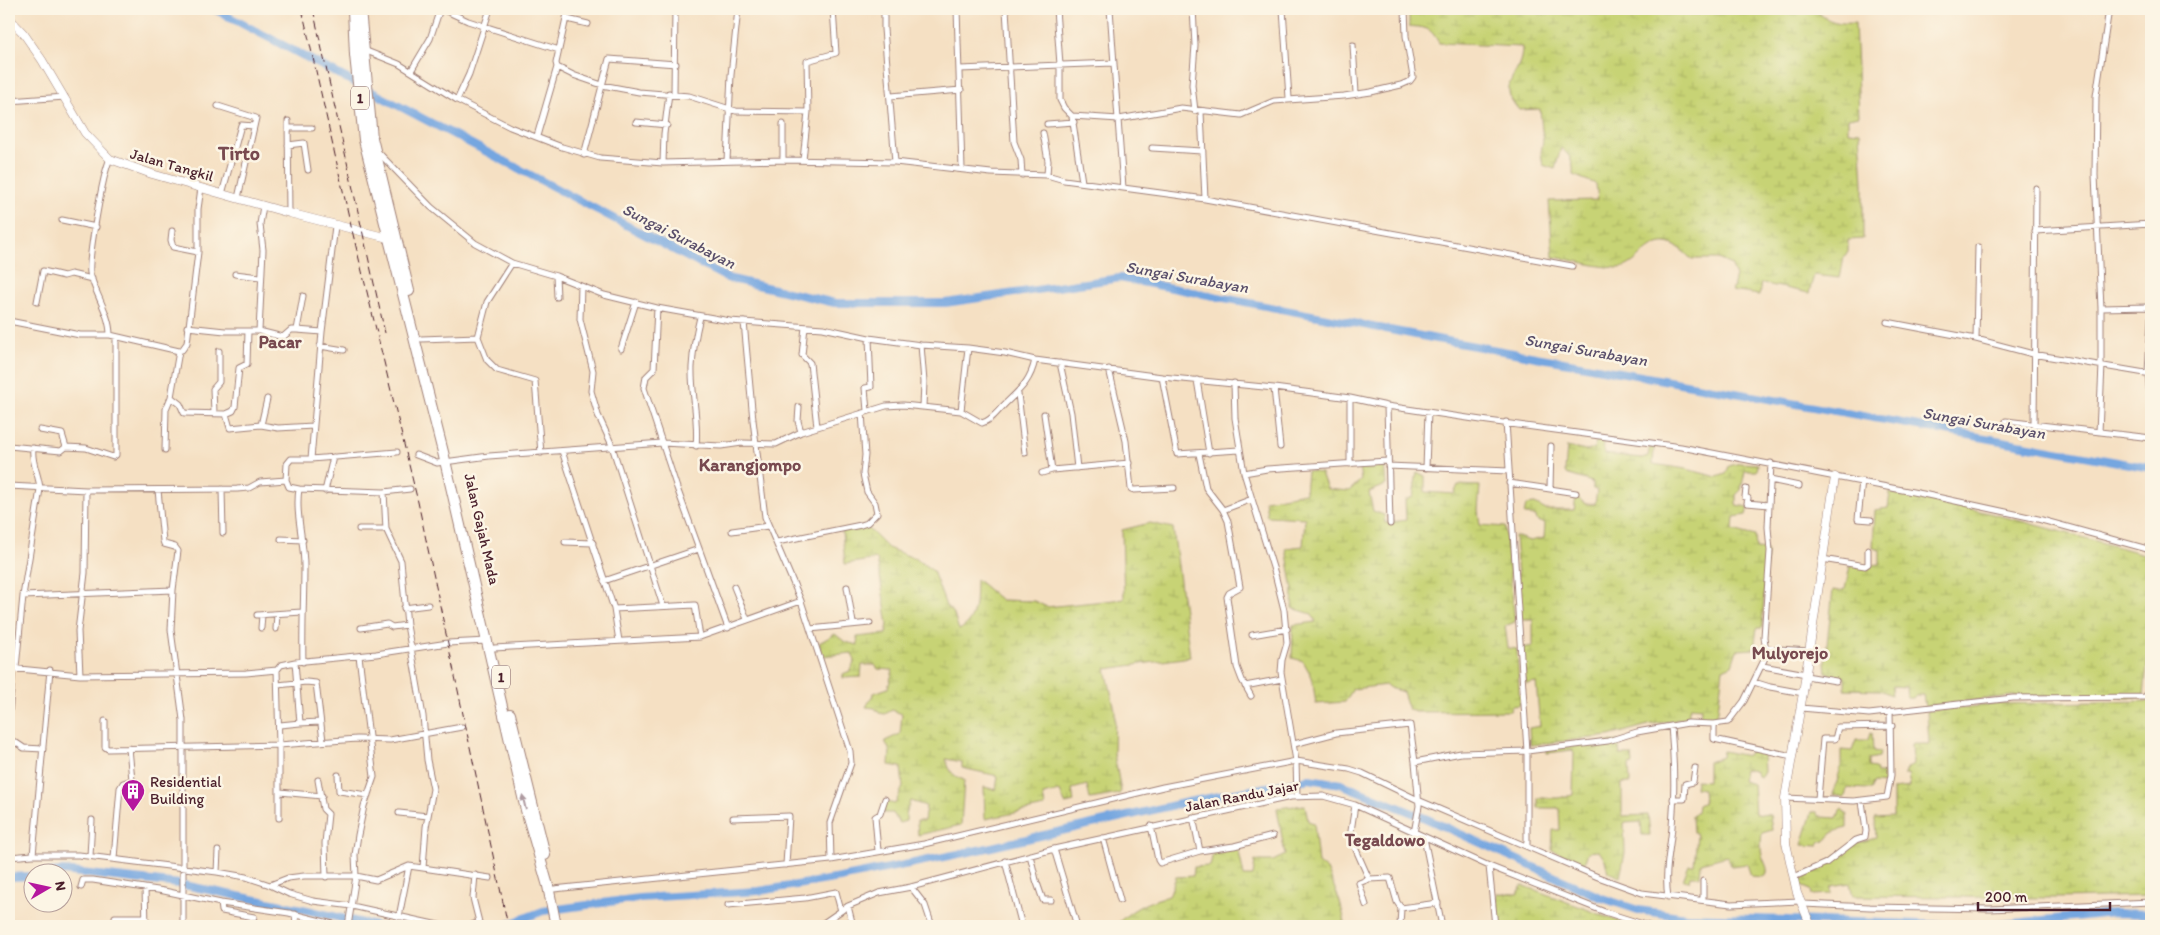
<svg xmlns="http://www.w3.org/2000/svg" width="2160" height="935" viewBox="0 0 2160 935" font-family="Itim,sans-serif">
<defs>
<pattern id="wetland-marsh" width="20" height="14" patternUnits="userSpaceOnUse" patternTransform="scale(1.25)"><rect width="20" height="14" fill="#c7d374"/><path d="M1 5h8M5 5V1M11 12h8M15 12V8" fill="none" stroke="#acb565"/></pattern>
</defs>
<rect width="100%" height="100%" fill="#fcf5e5"/>
<filter id="ink" filterUnits="userSpaceOnUse"><feTurbulence type="fractalNoise" baseFrequency=".02" numOctaves="2"/><feDisplacementMap in="SourceGraphic" scale="10" xChannelSelector="R" yChannelSelector="G"/><feConvolveMatrix kernelMatrix="1 2 1 2 8 2 1 2 1" color-interpolation-filters="sRGB"/></filter>
<filter id="wash" filterUnits="userSpaceOnUse"><feTurbulence type="fractalNoise" baseFrequency=".0096" numOctaves="4" result="noise"/><feDisplacementMap in="SourceGraphic" scale="20" xChannelSelector="R" yChannelSelector="G"/><feGaussianBlur stdDeviation="1.12" result="paint"/><feColorMatrix in="noise" values="0 0 0 0 0 0 0 0 0 0 0 0 0 0 0 0 0 1.4 0 .05"/><feComposite in="paint" operator="in"/></filter>
<g filter="url(#wash)">
<rect width="100%" height="100%" fill="#f5e0c3"/>
<path fill="url(#wetland-marsh)" stroke="#887950" d="M1409 9H1815C1826 22 1839 24 1855 23L1859 116 1848 118V131L1860 132 1863 184V239L1848 240V251L1844 257 1840 278 1814 275 1809 293 1761 283 1759 295 1732 291 1736 276 1731 265 1718 259H1691C1653 218 1643 268 1618 268 1597 267 1574 260 1553 257L1549 201 1598 200 1596 184 1573 175C1574 163 1571 156 1561 148L1555 169 1543 165 1541 153 1543 140 1540 109 1519 110C1494 82 1523 77 1522 47L1439 43C1430 27 1427 28 1409 26Z
M1597 438 1603 440 1604 454 1642 458 1648 456 1650 446 1654 448 1653 464 1686 469 1717 477 1726 474 1729 466 1740 463 1758 464 1757 471H1745L1741 490 1736 495V505L1748 507 1746 515 1734 517 1733 530 1755 536 1756 549 1767 550 1762 628H1757L1754 649 1737 650 1732 665 1723 669 1717 718H1700L1701 708 1690 707 1687 718 1648 725 1609 736 1530 745 1529 728 1540 726 1536 682 1526 684 1522 648 1533 646V619H1521L1515 536 1530 541 1544 538 1545 524 1537 521 1536 516 1524 515 1526 505 1535 504 1546 510H1574L1576 497 1586 504H1595L1597 490 1593 489 1592 482 1566 474 1565 471 1567 447 1586 451 1594 449Z
M1384 464 1386 485 1369 492 1373 511 1384 515 1385 523 1406 520 1405 500 1413 497 1417 472 1425 476V492L1454 494 1458 485 1480 486 1478 510 1480 525 1505 527 1515 622 1505 626 1508 648 1517 649 1520 705 1512 706 1510 711 1416 712 1409 710 1403 692 1390 688 1386 685 1353 689 1345 702 1316 704 1312 677 1303 661 1292 658 1293 625 1316 622 1312 614 1292 608 1293 590 1286 548 1303 546 1305 518 1267 516 1265 500 1305 493 1307 471 1321 473 1327 489 1349 491 1361 480 1359 465Z
M1890 493C1978 507 2065 533 2151 556V617L2147 633 2150 640 2144 694 2142 697 2012 696 1925 706 1923 695H1916L1913 698H1907L1906 687 1893 686 1891 695 1880 690 1845 689V677L1831 675 1826 672 1825 662 1833 590 1839 591 1845 589 1850 566C1863 568 1868 565 1880 564V550L1873 548 1875 510 1888 508Z
M1150 523 1173 528 1190 657 1106 669 1115 711 1114 754 1121 791 1119 794 1090 799 1087 785 1072 789 1074 802 1065 804 1060 791 1043 795 1045 807 985 819 984 787 996 790 998 776 962 768V762L946 759C949 770 952 776 964 780L961 825 918 835 917 821H924L926 806 910 801 906 814V821L899 823 893 813H882L886 802 895 804 903 787 901 767 889 765 890 751 885 741 900 734 902 714 892 710 885 714 879 713 875 708 866 707 874 693 888 688 893 670 878 669 875 665H862L861 677 843 678V674L850 671 855 661 852 653 822 656 819 643 835 634 845 642 858 645 857 637 886 634 888 624 877 559 845 564 842 531 862 527 868 528 888 548 916 559 933 571 946 606 953 612 959 630C978 620 975 598 976 579L1001 600 1034 601 1047 607 1124 599 1122 530Z
M2151 697V896L2056 898 1853 896 1850 883 1831 886V894L1812 895 1811 890 1801 886V878L1817 871 1853 844 1876 838 1875 818 1893 817V789L1910 787 1908 775H1904L1908 768 1913 765 1912 744H1929L1927 711 2001 704 2150 701Z
M1870 732 1872 733 1873 751 1880 752 1879 757 1869 759V767L1875 768 1876 773H1888L1887 784 1873 783 1871 789 1847 788 1845 797 1833 795 1841 767V750L1852 751 1856 740H1868Z
M1618 741 1620 755H1632L1633 764 1629 765 1630 783H1622V816L1648 815 1650 835H1642L1641 822 1624 823 1625 853 1620 877 1608 872 1605 860 1599 851 1588 852 1584 864 1552 850 1553 830H1560L1559 808H1538V798H1558L1573 795 1574 752 1572 750 1547 753V749Z
M1750 750 1763 754 1764 772 1761 777 1758 776 1755 771 1744 769 1742 781 1753 784 1755 814 1770 815 1772 830 1762 833C1761 841 1760 850 1763 858 1765 864 1768 867 1767 874L1763 877 1751 876 1747 864 1731 866 1727 856 1701 863 1700 876H1690L1689 881 1683 880 1689 865H1694L1697 835 1693 832 1692 816 1697 812 1698 805 1704 802 1703 789 1695 788 1696 780 1708 781V762L1722 757 1723 751 1747 756Z
M1305 805 1308 821 1314 823 1318 863 1328 871 1340 902 1346 926H1115C1130 910 1147 901 1169 896L1176 877 1193 876 1194 867 1210 866 1213 853 1238 847 1244 876H1253L1255 861H1273L1285 855 1277 808Z
M1842 809 1847 815V828C1838 830 1830 832 1826 841L1820 842 1819 846 1802 845 1812 812H1817L1820 817 1837 818 1840 811Z
M1522 885 1623 923 1625 926H1499L1497 893 1518 894Z"/>
<g fill="none" stroke-linecap="round" stroke-linejoin="round">
<path stroke="#75a6e0" stroke-width="8" d="M214 9 727 278 835 303H945L1120 278 1447 341 2151 468
M51 872 63 871 179 884 307 910 376 926
M9 877 32 876
M504 926 543 911 639 898 759 891 840 878 983 849 1188 802 1309 779 1341 784 1425 818 1602 898 1638 910 1686 917 1984 926 2114 913 2151 914"/>
</g>
</g>
<g filter="url(#ink)">
<g fill="none" stroke-linecap="round" stroke-linejoin="round">
<g stroke="#a08077" stroke-width="7">
<path id="street" d="M442 9 468 21 559 50
M568 9 556 63 557 67 573 75 602 85 639 92 689 96 736 111 808 112
M884 9V29L895 162
M957 9 962 169
M1006 9 1014 142 1021 160 1022 175
M1056 9 1060 65V100L1064 108 1072 116 1082 182
M1110 9 1123 188
M1193 9 1195 45 1192 85 1195 111
M1283 9 1289 98
M567 19 588 24
M1353 45 1356 93
M364 50 399 64 457 100 510 127 562 147 600 158 663 163 783 160 895 162 991 173 1047 175 1064 180 1205 199 1572 266
M960 69 1113 63
M411 71 430 39 440 9
M674 93 675 9
M891 96 961 90
M457 100 469 74 490 9
M9 101 65 97
M218 106 256 118 238 198
M1201 112 1205 199
M1072 116 1119 119 1181 108 1241 115 1274 101 1344 96 1371 92 1401 85 1410 81 1413 77 1406 36 1405 9
M288 121 289 213
M636 122 667 125
M1047 124 1074 122
M289 128H312
M1043 133 1048 161 1047 175
M537 136 557 67
M288 145 304 143 308 170
M1152 148 1202 151
M377 151 431 207 475 243 512 263 556 276 604 295 657 308 730 321 823 328 869 338 921 345 968 348 1005 353 1035 360 1162 377 1274 388 1350 398 1387 406 1481 420 1681 447 1923 494 2038 519 2151 550
M584 155 609 59 676 64
M110 159C103 172 88 259 90 273 95 294 110 314 110 335
M783 160V124
M803 160 808 112 807 61 836 53 833 9
M727 161 731 75 738 9
M663 163 664 134 669 93
M222 194 241 125 254 126
M62 220 96 227
M172 231 171 240 173 247 198 252
M2035 231 2151 224
M235 274 260 277
M556 276 557 297
M581 286 580 319 593 371 591 391 598 415 611 443 663 606
M37 302 43 271 64 276 71 274 92 279
M657 308 654 369 646 377 644 388 677 488 728 628
M2101 308 2149 307 2151 309
M2151 318 2148 373 2151 409
M9 321 80 335H110L179 351 182 350 187 343 198 252V209L201 188
M744 322 753 420 765 517 801 601 850 751 851 763 830 823 831 860
M1887 322 1976 339 2033 354 2151 374
M187 327 225 331H259L283 337 291 330H297L322 332
M805 327 802 355 810 363 817 427
M297 330 303 296
M259 331 263 250 260 224 263 206
M478 337 487 360 497 370 535 381 541 453
M421 339 478 337 487 302 512 263
M1976 339 1978 247
M921 345 924 382 923 407
M320 346 344 350
M621 349 636 302
M179 351 171 397 180 404 184 413 226 414 230 428 261 425 278 428 313 426
M1060 363 1071 413 1077 468
M2101 364V308L2095 175 2096 96 2109 9
M1109 369 1126 441 1131 489 1134 490 1174 488
M1162 377 1177 454 1239 450
M1197 380 1209 453
M1234 383 1235 418 1244 473 1275 574 1284 610 1287 643 1282 660 1281 672 1296 761 1297 797
M1274 388 1280 447
M1018 394 1025 453
M1350 398V464
M1387 406 1390 524
M799 407 798 421 801 432
M867 411 865 388 871 387 869 338
M961 411 968 348
M214 412 213 389 219 382V351
M226 414 233 411 235 407 239 368 247 364 248 331
M1044 414 1052 470
M2006 421 2151 438
M1506 422 1527 751V846
M261 425 267 399
M2034 425 2036 188
M40 430 62 434 66 447
M2099 432 2102 365
M9 446 61 451 66 447 86 448 113 457 116 455V337
M696 446C699 419 691 393 692 367 693 350 696 333 700 317
M165 450 166 409 171 397
M562 451 614 609 619 641
M1199 454 1206 488 1223 510 1228 521 1240 587 1229 593 1227 597 1237 667 1242 680 1251 696
M416 455 437 463 489 456 662 443 721 446 742 443 776 444 801 432 886 406 903 405 961 411 982 423C991 421 997 412 1003 406 1019 390 1030 383 1035 360
M311 459 397 452
M1388 466 1509 471
M1426 468 1428 412
M1042 473 1052 470 1129 463
M1244 473 1267 469 1387 461
M286 480 289 487 299 489
M1770 480 1799 486
M1862 481 1858 519 1871 520
M1509 483 1550 489 1551 446
M9 486 86 490 237 489 249 488 260 482 286 480 287 464 291 459H311L322 332 335 226
M222 489 223 533
M1550 489 1576 493
M1746 489 1745 497 1748 498 1747 503 1769 505
M158 490 163 541 164 544 175 547 178 551 173 590 171 630 183 720V926
M325 491 333 457
M384 492 410 489
M1223 510 1252 499
M359 529H386
M732 531 768 526
M281 539 303 540
M565 542 593 543
M777 542 861 525 867 523 877 513 875 503 867 492 863 474 865 455 862 413
M1822 559 1865 566 1868 564V550
M604 581 699 549
M734 587 747 619
M847 587 853 623
M23 596 173 590
M404 608 428 605
M614 609 695 605 700 637
M257 615 302 612
M261 628 262 615
M361 628 387 624 392 627 407 625
M276 629 277 614
M810 629 870 623
M1252 635 1287 629
M494 648 700 637 801 601
M1766 648 1809 651
M1763 666 1806 674
M9 668 80 675 246 673 277 670 281 665 295 662 376 654 448 643 487 641
M16 668 23 596 40 489C39 474 31 463 33 448
M277 670 279 745 357 739 390 740 462 727
M80 675 78 631 85 573 86 490
M1806 676 1836 681
M1754 682 1770 687 1803 693
M278 685 306 682 316 683 323 741
M1245 686 1282 679
M1801 708 1869 714 2013 698 2145 697 2149 692 2151 670
M9 714 13 668
M105 721V747L108 749 279 745V818
M300 723 320 722
M1714 724V739L1792 756
M280 725 300 723 295 662
M9 741 15 742 24 748 43 749
M1294 744 1336 733 1410 725 1415 762
M338 775 339 791 368 795
M318 780 323 809 328 814 325 843 326 877
M280 792 322 796
M1785 798 1854 801 1887 797 1891 775 1890 711
M1673 799H1684L1685 784 1693 782 1695 768
M1818 799 1823 739H1835L1838 727 1892 726
M1355 805 1351 831 1353 843 1369 879 1390 878 1397 902 1401 908 1400 926
M399 813 428 816
M1193 817 1200 851
M733 818 789 816 786 865
M1151 826 1158 860 1160 863 1200 851 1234 846 1273 836
M1414 833 1419 806 1415 762 1461 753 1527 751 1608 741 1637 732 1688 723 1714 724 1728 722 1744 701 1768 652 1765 644 1764 637 1770 551 1768 527 1771 463
M1103 838 1120 900
M1424 838 1442 926
M1054 849 1077 926
M878 851 875 817 880 814 885 799
M33 855 50 670
M1030 855 1036 880 1043 900H1051
M90 856 92 820
M9 857 33 855H79L217 872 246 877 270 885 289 894 313 901 352 906 443 926
M114 858 120 788 123 783 132 780 129 748
M1005 861 1022 926
M1489 866 1495 926
M423 868 490 878
M217 872 218 851
M1794 877 1826 863 1856 840 1865 837 1866 831 1862 801
M1703 881V900
M270 885 288 878 304 876H356L376 880 409 866 423 868 426 827 433 789 427 760 423 716 407 625 401 561 386 529 384 492 299 489C295 514 304 540 304 566 304 598 302 629 303 662
M81 887 83 880H93L164 891 221 903 289 913 341 926
M911 887 925 905 932 926
M145 888 146 926
M554 889 831 860 924 844 1163 787 1296 761 1349 769 1362 773 1418 800 1598 877 1642 893 1731 904 1800 901
M1668 897C1664 873 1670 851 1672 827 1675 793 1674 759 1671 726
M221 903 222 911 254 917
M1803 904 1870 907 1990 909 2151 902
M728 905 805 898 836 892 841 911
M1366 905 1359 883 1369 879
M848 906 853 926
M1401 908 1438 903
M295 914 296 926
M399 917 409 866
M1442 925 1482 923
M115 926V917H145
M348 926 356 876 355 855 358 835 364 806 374 777 359 656
M469 926 479 922 473 898 475 875
M819 926 848 906 879 893 911 887 1054 849 1291 797 1323 796 1355 805 1489 866 1605 912 1649 926
M1823 926H1833"/>
</g>
<g stroke="#a08077" stroke-width="9">
<path id="secondary" d="M9 18 24 34 42 60 85 133 110 159 152 174 289 213 392 239
M1811 926 1797 893 1786 843 1785 798 1803 693 1835 477"/>
</g>
<g stroke="#a08077" stroke-width="12">
<path id="highway" d="M353 9 355 55 364 140 443 452 526 810 548 886 556 926
M360 9 372 138 409 291
M510 714 545 855"/>
</g>
<use href="#street" stroke="#fff" stroke-width="5"/>
<use href="#secondary" stroke="#fff" stroke-width="8"/>
<use href="#highway" stroke="#fff" stroke-width="10"/>
<path stroke="#4a1f2b" stroke-width="1" stroke-dasharray="8 4" stroke-linecap="butt" d="M302 9 351 226 418 502 508 926
M313 9 385 333"/>
</g>
<defs><path id="oneway-solid" d="M-6-.8H1V-3.2L6.5 0L1 3.2V.8H-6Z" transform="scale(1.25)"/></defs>
<use fill="#ae9aa0" href="#oneway-solid" transform="translate(524 802) rotate(-103)"/>
</g>
<defs>
<g id="building-pin" transform="scale(1.25)"><path d="M0 17L-7.5 6A9.5 9.5 0 1 1 7.5 6Z" fill="#b5179e" stroke="#fcf5e5"/><path d="M-4-6H4V6H1V3H-1V6H-4ZM-2.5-4.3h1.7v1.8h-1.7ZM.8-4.3h1.7v1.8H.8ZM-2.5-1h1.7V.8h-1.7ZM.8-1h1.7V.8H.8Z" fill="#fff"/></g>
</defs>
<g fill-rule="evenodd">
<use href="#building-pin" x="133" y="791"/>
</g>
<g text-anchor="middle" dominant-baseline="central" stroke-width="5" stroke-linejoin="round" paint-order="stroke">
<g fill="#fcf5e5" stroke="#7f5f63" stroke-width="1">
<rect x="351" y="86.5" width="18" height="23" rx="4"/>
<rect x="492" y="665.5" width="18" height="23" rx="4"/>
</g>
<g font-size="14" font-weight="bold" fill="#4a1f2b">
<text x="360" y="98">1</text>
<text x="501" y="677">1</text>
</g>
<g font-size="15" fill="#4a1f2b" stroke="#fcf5e5">
<text transform="translate(172 165) rotate(16)">Jalan Tangkil</text>
<text transform="translate(482 529) rotate(77)">Jalan Gajah Mada</text>
<text transform="translate(1242 796) rotate(-11)">Jalan Randu Jajar</text>
</g>
<g font-size="15" fill="#4a1f2b" stroke="#fcf5e5" text-anchor="start">
<text x="150" y="782">Residential<tspan x="150" dy="17">Building</tspan></text>
</g>
<g font-size="16" font-style="italic" fill="#594e6a" stroke="#fcf5e5">
<text transform="translate(679 236) rotate(27)">Sungai Surabayan</text>
<text transform="translate(1187 277) rotate(10)">Sungai Surabayan</text>
<text transform="translate(1586 350) rotate(10)">Sungai Surabayan</text>
<text transform="translate(1984 423) rotate(10)">Sungai Surabayan</text>
</g>
<g font-size="18" font-weight="bold" fill="#784a50" stroke="#fcf5e5">
<text x="280" y="342">Pacar</text>
<text x="750" y="465">Karangjompo</text>
<text x="1790" y="653">Mulyorejo</text>
<text x="1385" y="840">Tegaldowo</text>
</g>
<g font-size="20" font-weight="bold" fill="#784a50" stroke="#fcf5e5">
<text x="239" y="153">Tirto</text>
</g>
</g>
<rect width="2160" height="935" fill="none" stroke="#fcf5e5" stroke-width="30"/>
<g transform="translate(48 888) rotate(81)"><circle r="24" fill="#fcf5e5" stroke="#b59f9b"/>
<path d="M0-4L9 19L0 12L-9 19Z" fill="#b5179e"/>
<text y="-8" font-size="14" font-weight="bold" text-anchor="middle" fill="#4a1f2b">N</text>
</g>
<path d="M1978 902v8h132v-8" fill="none" stroke="#4a1f2b" stroke-width="2.5"/>
<text x="1985" y="902" font-size="15" fill="#4a1f2b" stroke="#fcf5e5" stroke-width="4" paint-order="stroke">200 m</text>
</svg>
